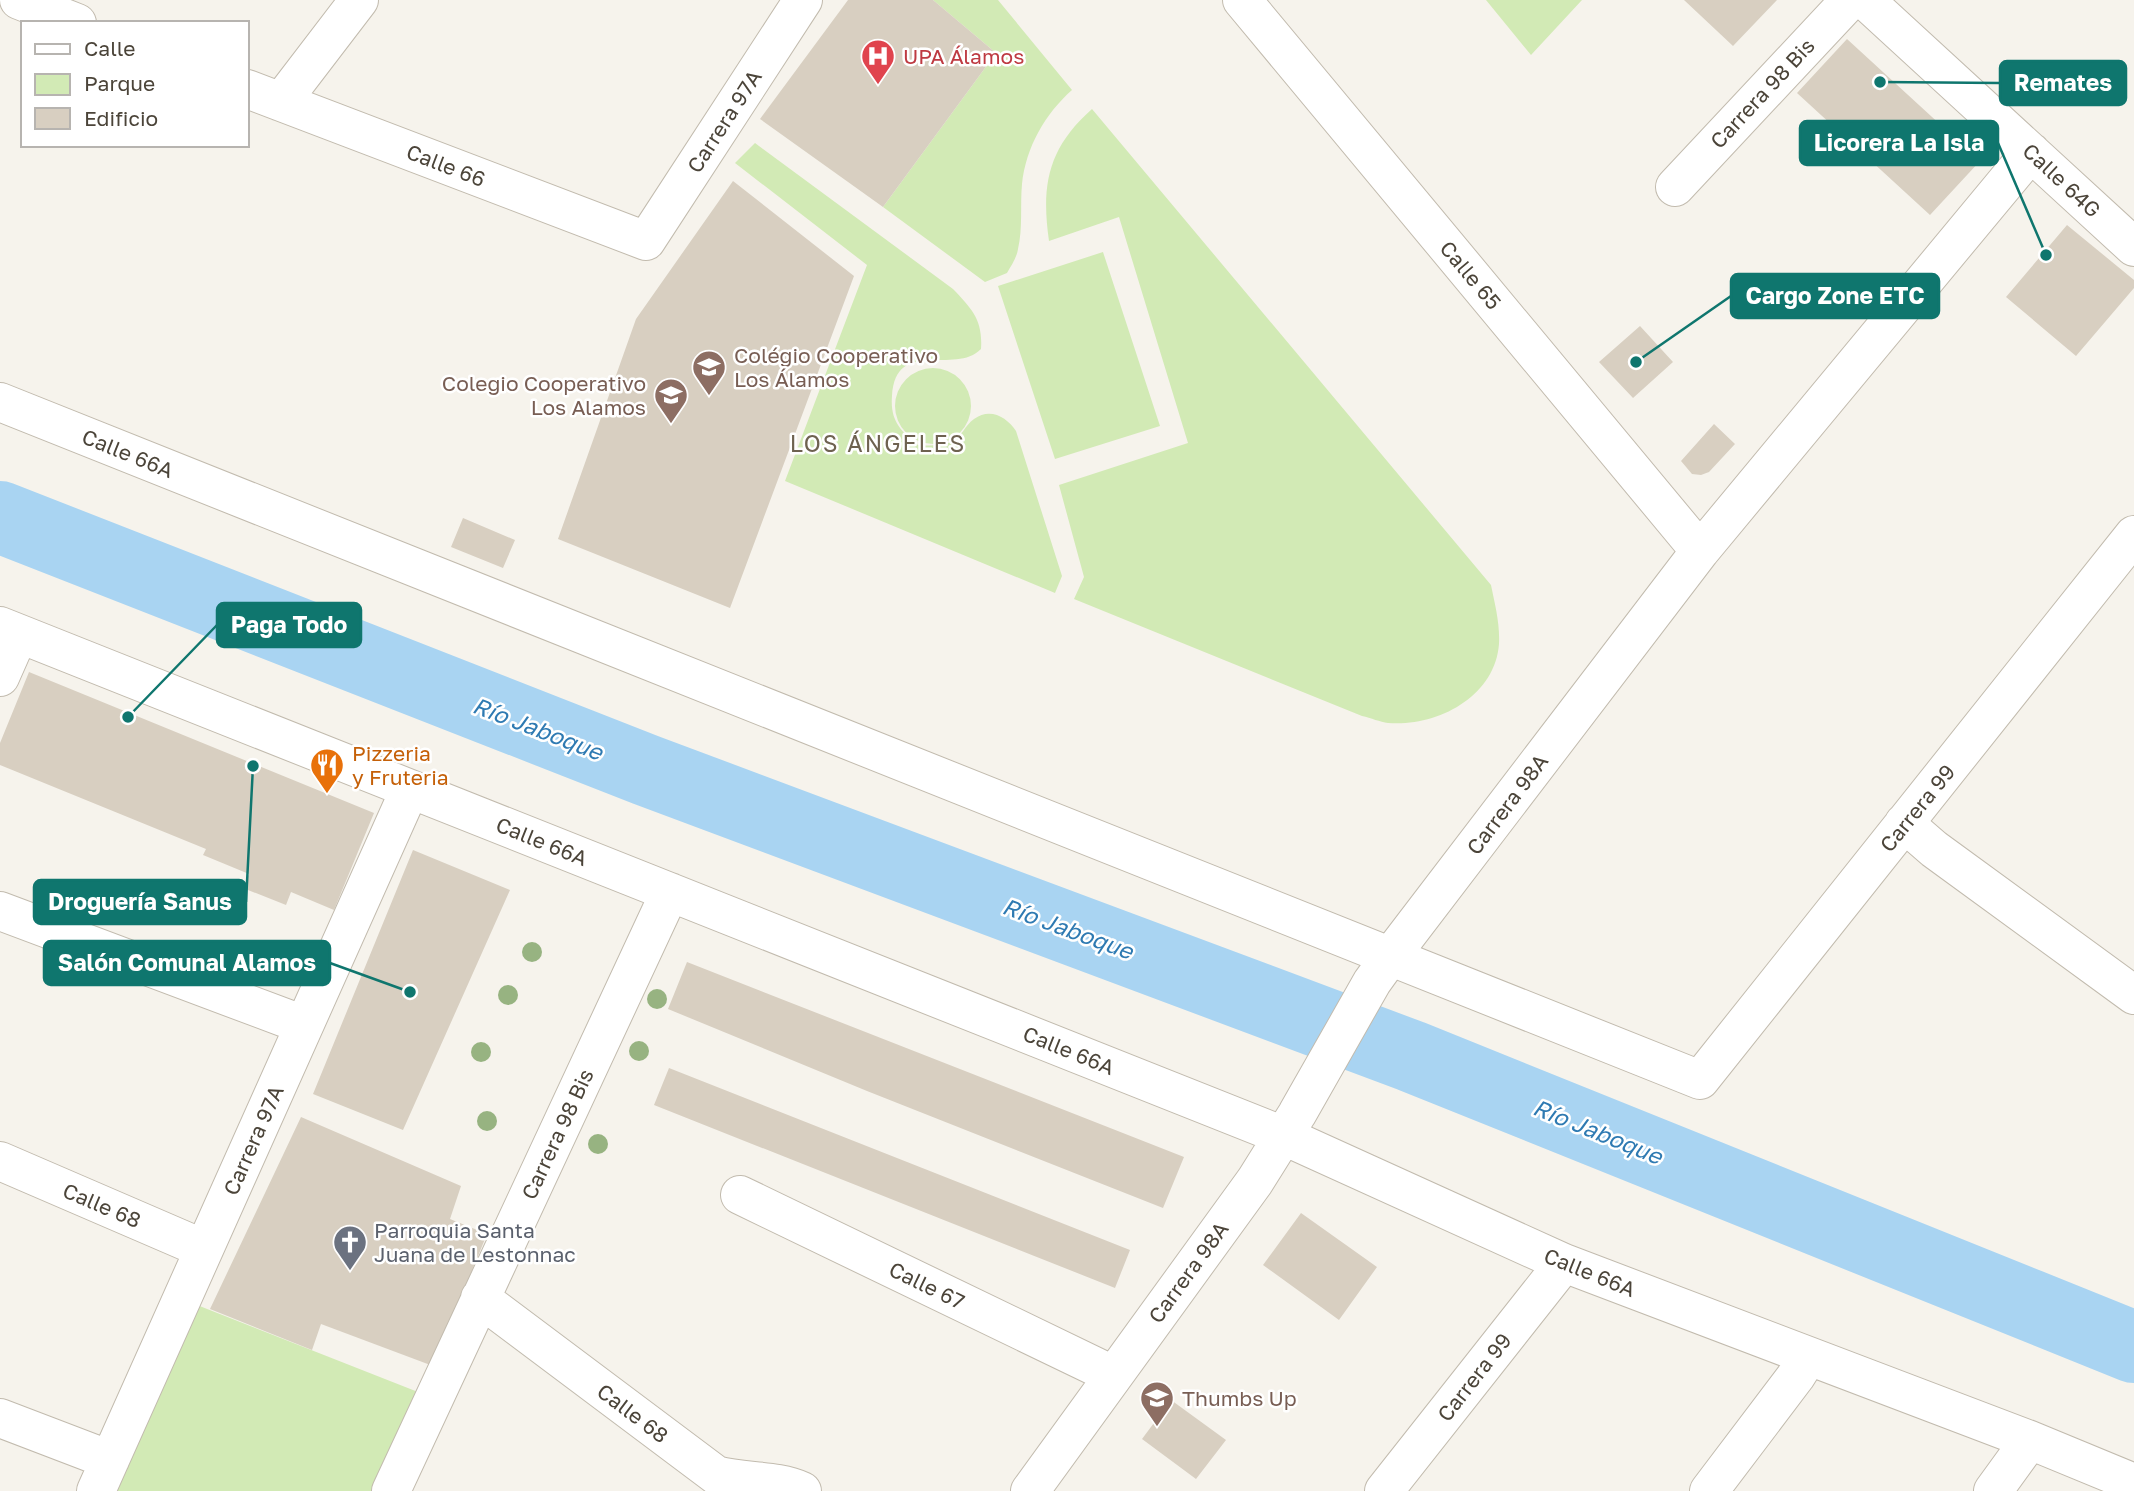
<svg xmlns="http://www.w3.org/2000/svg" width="2134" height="1491" viewBox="0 0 2134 1491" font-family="'Golos Text',sans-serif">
<rect width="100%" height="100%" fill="#f6f3ec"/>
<path fill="#d2eab5" d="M933 0H998L1072 90C1045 114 1026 147 1022 184 1020 205 1023 228 1018 249 1017 257 1011 266 1007 273L985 282 883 207 996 53Z
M1486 0H1582L1531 55Z
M1092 109 1491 585C1495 605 1500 623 1499 644 1495 697 1437 727 1388 723 1380 722 1371 718 1362 716L1074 599 1084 577 1059 485 1188 443 1119 217 1049 241C1041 185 1048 148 1092 109Z
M755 143 953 289C972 309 983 320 981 349 955 376 896 336 892 396 890 420 900 431 918 445 929 446 941 446 951 442 962 437 965 425 974 419 990 407 1007 417 1016 431L1062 576 1055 593 785 481 867 265 735 163Z
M1103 252 1160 426 1055 459 998 286Z
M895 406a38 38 0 1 1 76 0a38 38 0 1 1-76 0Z
M197 1305 418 1392 371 1491H113Z"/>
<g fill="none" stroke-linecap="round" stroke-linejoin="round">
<path stroke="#a9d4f2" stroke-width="72" d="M0 517 646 770 1411 1056 2134 1347"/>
</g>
<path fill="#d8cfc1" d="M848 0H933L996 53 883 207 760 119Z
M1684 0H1777L1733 46Z
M1847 39 1980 161 1930 215 1797 93Z
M733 181 854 276 730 608 558 539 636 319Z
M2067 225 2134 280V288L2076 356 2006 297Z
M1640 326 1673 362 1633 398 1599 362Z
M1714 424 1735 444 1709 472 1701 475 1692 474 1681 461Z
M463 518 515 540 503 568 451 547Z
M29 672 374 813 334 910 291 892 286 905 243 888 249 874 203 855 206 849 0 765V743Z
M413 850 510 890 403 1130 313 1094Z
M687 962 1184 1157 1163 1208 867 1091 668 1009Z
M669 1068 1130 1250 1115 1288 654 1105Z
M301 1117 461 1186 450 1219 487 1234 433 1366 321 1324 312 1350 210 1309Z
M1301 1213 1377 1267 1339 1320 1263 1265Z
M1171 1400 1226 1440 1196 1479 1142 1439Z"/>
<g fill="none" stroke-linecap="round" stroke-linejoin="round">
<g stroke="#c2bbae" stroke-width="40">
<path id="minor" d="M19 0 77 23
M1242 0 1700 551
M1865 0 2134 247
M247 89 646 241 803 0
M281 102 359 0
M1675 187 1850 0
M0 402 1700 1080 2134 535
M0 626 1284 1136 1564 1263 2030 1440 2134 1483
M0 677 19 634
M1904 823 1934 849 2134 995
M0 911 304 1025
M0 1161 204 1249
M740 1195 1113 1375
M480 1298 716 1475C745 1483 775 1479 802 1491
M0 1418 110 1460
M96 1491 410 789
M391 1491 670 892
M1030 1491 1255 1181 1297 1114 1372 982 1390 957 1700 551 2031 152
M1384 1491 1564 1263
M1709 1491 1796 1376 1808 1357
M1993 1491 2030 1440"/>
</g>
<use href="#minor" stroke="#fff" stroke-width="38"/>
</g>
<g fill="#97b381">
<circle cx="532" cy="952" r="10"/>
<circle cx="508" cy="995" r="10"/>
<circle cx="657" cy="999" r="10"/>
<circle cx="639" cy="1051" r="10"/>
<circle cx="481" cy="1052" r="10"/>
<circle cx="487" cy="1121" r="10"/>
<circle cx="598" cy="1144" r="10"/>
</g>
<defs>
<g id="hospital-pin" transform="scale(1.75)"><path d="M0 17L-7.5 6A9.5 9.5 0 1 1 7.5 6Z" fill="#e0444e" stroke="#fff"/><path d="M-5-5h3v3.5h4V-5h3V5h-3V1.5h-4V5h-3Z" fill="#fff"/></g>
<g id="school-pin" transform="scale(1.75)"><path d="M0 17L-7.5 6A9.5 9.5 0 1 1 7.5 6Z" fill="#8d6e63" stroke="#fff"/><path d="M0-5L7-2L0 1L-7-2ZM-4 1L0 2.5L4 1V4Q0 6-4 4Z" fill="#fff"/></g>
<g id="restaurant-pin" transform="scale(1.75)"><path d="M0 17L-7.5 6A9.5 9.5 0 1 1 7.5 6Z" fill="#e8710a" stroke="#fff"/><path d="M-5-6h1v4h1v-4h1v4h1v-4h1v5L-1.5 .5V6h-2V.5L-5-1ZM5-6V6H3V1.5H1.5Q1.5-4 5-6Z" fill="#fff"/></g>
<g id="church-pin" transform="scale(1.75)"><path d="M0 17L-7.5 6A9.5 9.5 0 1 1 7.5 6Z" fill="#6b7280" stroke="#fff"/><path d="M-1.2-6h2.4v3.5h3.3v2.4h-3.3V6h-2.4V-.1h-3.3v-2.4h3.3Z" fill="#fff"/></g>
</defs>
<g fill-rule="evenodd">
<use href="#hospital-pin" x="878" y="56"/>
<use href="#school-pin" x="709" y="367"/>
<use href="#school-pin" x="671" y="395"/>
<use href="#restaurant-pin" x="327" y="765"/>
<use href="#church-pin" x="350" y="1242"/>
<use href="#school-pin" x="1157" y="1398"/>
</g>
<g text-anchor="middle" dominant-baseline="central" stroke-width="5" stroke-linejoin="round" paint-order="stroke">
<g font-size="21" fill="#be3a42" stroke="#fff" text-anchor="start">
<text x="903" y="56">UPA Álamos</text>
</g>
<g font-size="21" fill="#4b4439" stroke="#fff">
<text transform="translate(1762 93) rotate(-47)">Carrera 98 Bis</text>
<text transform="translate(724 121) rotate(-57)">Carrera 97A</text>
<text transform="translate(446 165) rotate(21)">Calle 66</text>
<text transform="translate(2062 180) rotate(43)">Calle 64G</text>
<text transform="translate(1471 275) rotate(50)">Calle 65</text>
<text transform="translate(128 453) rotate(22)">Calle 66A</text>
<text transform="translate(1507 804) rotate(-53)">Carrera 98A</text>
<text transform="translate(1917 808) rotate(-51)">Carrera 99</text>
<text transform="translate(542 841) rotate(22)">Calle 66A</text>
<text transform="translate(1069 1050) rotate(22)">Calle 66A</text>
<text transform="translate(557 1134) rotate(-65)">Carrera 98 Bis</text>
<text transform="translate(253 1140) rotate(-66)">Carrera 97A</text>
<text transform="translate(102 1205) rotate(23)">Calle 68</text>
<text transform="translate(1188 1272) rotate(-54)">Carrera 98A</text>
<text transform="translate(1590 1272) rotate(22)">Calle 66A</text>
<text transform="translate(927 1285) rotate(26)">Calle 67</text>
<text transform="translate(1474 1377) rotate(-52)">Carrera 99</text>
<text transform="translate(633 1413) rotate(37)">Calle 68</text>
</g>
<g font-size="21" fill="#785e54" stroke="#fff" text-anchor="start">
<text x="734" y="355">Colégio Cooperativo<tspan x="734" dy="24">Los Álamos</tspan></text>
<text x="646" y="383" text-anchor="end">Colegio Cooperativo<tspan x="646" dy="24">Los Alamos</tspan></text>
<text x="1182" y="1398">Thumbs Up</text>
</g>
<g font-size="21" fill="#c56008" stroke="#fff" text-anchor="start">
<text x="352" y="753">Pizzeria<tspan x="352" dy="24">y Fruteria</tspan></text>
</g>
<g font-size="21" fill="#5b616d" stroke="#fff" text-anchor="start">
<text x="374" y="1230">Parroquia Santa<tspan x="374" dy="24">Juana de Lestonnac</tspan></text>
</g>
<g font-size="23" letter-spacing="2" fill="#6e6250" stroke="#fff">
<text x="878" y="443">LOS ÁNGELES</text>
</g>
<g font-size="23" font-style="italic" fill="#2e7ab2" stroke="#fff">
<text transform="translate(538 728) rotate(21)">Río Jaboque</text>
<text transform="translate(1068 928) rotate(20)">Río Jaboque</text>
<text transform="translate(1598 1131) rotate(22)">Río Jaboque</text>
</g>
</g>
<path fill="none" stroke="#0f766e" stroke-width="2.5" d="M1880 82L2000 83M2046 255L1998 143M1636 362L1731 296M128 717L217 625M253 766L246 902M410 992L330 963"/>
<g fill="#0f766e" stroke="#fff" stroke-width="2.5">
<circle cx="1880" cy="82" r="7"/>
<circle cx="2046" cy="255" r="7"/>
<circle cx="1636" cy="362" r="7"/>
<circle cx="128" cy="717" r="7"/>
<circle cx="253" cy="766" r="7"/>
<circle cx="410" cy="992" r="7"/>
</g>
<g fill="#0f766e" stroke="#0f766e" stroke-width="2.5">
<rect x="2000" y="61" width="126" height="44" rx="7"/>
<rect x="1800" y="121" width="198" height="44" rx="7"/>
<rect x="1731" y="274" width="208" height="44" rx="7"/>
<rect x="217" y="603" width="144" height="44" rx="7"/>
<rect x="34" y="880" width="212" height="44" rx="7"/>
<rect x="44" y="941" width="286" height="44" rx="7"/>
</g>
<g font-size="23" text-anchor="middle" font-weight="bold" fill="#fff">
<text x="2063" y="91">Remates</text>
<text x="1899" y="151">Licorera La Isla</text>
<text x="1835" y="304">Cargo Zone ETC</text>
<text x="289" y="633">Paga Todo</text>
<text x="140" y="910">Droguería Sanus</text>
<text x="187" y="971">Salón Comunal Alamos</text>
</g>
<rect x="21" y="21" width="228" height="126" fill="#ffffff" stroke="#b7b4b0" stroke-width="2"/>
<rect x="35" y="44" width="35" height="10" fill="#ffffff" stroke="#b7b4b0" stroke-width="2"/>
<text x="84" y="56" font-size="21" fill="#4b4439">Calle</text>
<rect x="35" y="74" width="35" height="21" fill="#d2eab5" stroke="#b7b4b0" stroke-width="2"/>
<text x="84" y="91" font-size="21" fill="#4b4439">Parque</text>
<rect x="35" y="108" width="35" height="21" fill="#d8cfc1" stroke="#b7b4b0" stroke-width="2"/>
<text x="84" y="126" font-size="21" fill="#4b4439">Edificio</text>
</svg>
